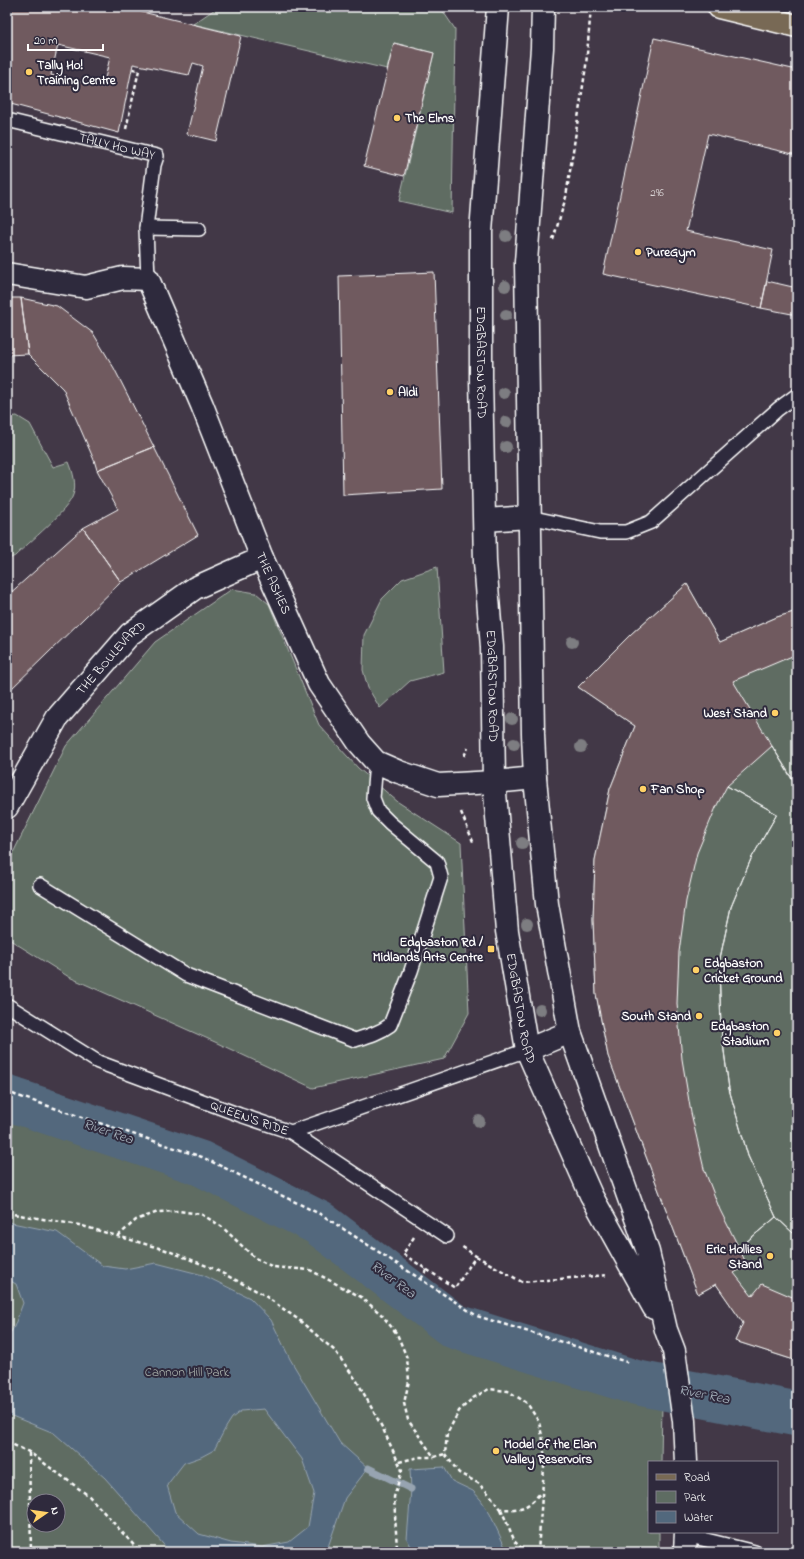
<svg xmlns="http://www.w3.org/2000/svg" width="804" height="1559" viewBox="0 0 804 1559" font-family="'Indie Flower',sans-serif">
<rect width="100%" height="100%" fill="#423847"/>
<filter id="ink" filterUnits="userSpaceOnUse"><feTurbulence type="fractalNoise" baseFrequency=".025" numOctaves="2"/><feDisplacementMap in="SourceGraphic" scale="8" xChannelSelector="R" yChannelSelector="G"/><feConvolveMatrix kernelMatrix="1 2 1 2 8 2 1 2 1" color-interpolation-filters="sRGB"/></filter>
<g filter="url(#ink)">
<path fill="#5e6c62" stroke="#aeb6b0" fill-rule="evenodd" d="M218 7H440L455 29 452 213 399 201 434 53 394 43 387 69 193 24Z
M17 416 30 424 53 467 69 462C73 472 77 485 73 495 68 511 28 543 15 556L7 560V417Z
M437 567 444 672 410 681 380 708 368 688 363 670 364 635 382 599 402 579Z
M687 584 720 642 777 617 797 611V1361L735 1341 743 1323 716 1284 698 1294 608 1056 596 994 593 920 595 860 610 789 635 726 578 687 631 634Z
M232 589 256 593 269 604 319 725 358 768 398 802 461 843 469 1013 444 1059 313 1088 215 1042 69 977 7 938V865L66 746 155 642Z
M7 1103 70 1125 309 1230 453 1339 662 1402 661 1462H649V1532H659V1552H7ZM34 1501H58V1525H34Z"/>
<path fill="#52687d" stroke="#97a4b1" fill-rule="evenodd" d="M7 1222 57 1232 103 1266 125 1269 156 1263 203 1275 250 1298 271 1320 290 1359 340 1443 368 1468 345 1498 329 1544 325 1552H170L105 1478 54 1433 7 1414V1338L14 1327 23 1303 16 1284 7 1279ZM264 1409 302 1459 314 1493 308 1527 289 1542 262 1547 231 1543 199 1534 175 1512 167 1485 184 1463 201 1457 214 1450 225 1429 232 1418 241 1411Z
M444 1467 452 1481 473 1491 481 1500 490 1514 505 1547 511 1552H414L407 1539 411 1489 410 1469Z"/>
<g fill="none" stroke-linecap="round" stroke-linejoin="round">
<path stroke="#97a4b1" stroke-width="7" d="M368 1468 411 1489"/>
<path stroke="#52687d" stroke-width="45" d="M7 1098 200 1163 319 1223 454 1326 634 1382 797 1414"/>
</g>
<path fill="#705a5f" stroke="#fff" fill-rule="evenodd" d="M7 7H126V8L241 36 216 141 187 134 203 66 193 63 189 75 133 64 119 133 7 103V58H8L10 48H7ZM58 45 110 57 103 87 51 75Z
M654 38 797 70V155L708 134 686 231 773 250 761 308 603 274Z
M394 43 434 53 404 176 364 166Z
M434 272 442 489 343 495 339 276Z
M767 281 797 288V315L761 308Z
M7 298H21L28 354 7 355Z
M21 298 57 306 93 333 114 368 154 447 97 470 94 460 63 389 28 354Z
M154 447 198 535 121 582 83 528 118 509 97 470Z
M83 528 121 582 10 690 7 688V596Z
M687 584 720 642 777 617 797 611V786L772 746 727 786 777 814 751 859 731 907 719 963 721 1028 729 1089 748 1156 776 1217 793 1233 797 1235V1361L735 1341 743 1323 716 1284 698 1294 608 1056 596 994 593 920 595 860 610 789 635 726 578 687 631 634Z
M797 654V786H796L733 681Z
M727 786 777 814 751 859 731 907 719 963 721 1028 729 1089 748 1156 776 1217 739 1248 720 1210 704 1169 691 1113 682 1059 677 1004 679 952 686 901 697 853 717 805Z
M776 1217 793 1233 797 1235V1299L762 1284 752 1296 734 1273 747 1265 739 1248Z"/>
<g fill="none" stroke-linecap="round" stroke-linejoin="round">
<g stroke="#fff" stroke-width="16">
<g id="service">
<path id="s1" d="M7 120 157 156 154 165 146 228 148 279"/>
<path d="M146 228 199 229"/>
<path d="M529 517 600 532H626L651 522 778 409 797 395"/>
<path d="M40 885 186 975 355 1040C368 1036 379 1033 390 1025L411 971 441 877 437 862 390 823 378 811 373 798 376 762"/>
<path id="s2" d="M7 1005 98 1062 240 1115 291 1132 527 1050"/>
<path d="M291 1132 447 1236"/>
<path d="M686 1535 755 1552"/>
</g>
</g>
<g stroke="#fff" stroke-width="25">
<g id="minor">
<path id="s3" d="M7 274 86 287 123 278 148 279 202 405 262 558 319 684 359 743 376 762 399 772 438 785 494 782"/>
<path id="s4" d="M7 807 57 718 130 634 195 588 262 558"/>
</g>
</g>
<g stroke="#fff" stroke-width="25">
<g id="secondary">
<path id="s5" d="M498 7 481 232V378L485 562 492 647 494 782 507 931 527 1050 591 1195 654 1308"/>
<path d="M543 7 542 48 526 262 533 734 535 778 547 904 570 1032 648 1252 666 1330 674 1351 684 1421 686 1462"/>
<path d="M485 520 529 517"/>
<path d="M494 782 535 778"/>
<path d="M527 1050 570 1032"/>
<path d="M685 1552 686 1532"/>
</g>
</g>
<g stroke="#fff" stroke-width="25">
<path id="primary" d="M719 7 797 26"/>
</g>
<path stroke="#fff" stroke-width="2.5" stroke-dasharray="4 3" stroke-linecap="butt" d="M126 129 139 70 132 69
M553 240 566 197 586 66 591 7
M464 756 468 748
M461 812 474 844
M7 1090 15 1095 202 1157 322 1215 477 1316 630 1363
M7 1213 79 1225 166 1250 212 1268 261 1293 299 1320 335 1351 357 1381 383 1429 402 1470 394 1497 397 1549 395 1552
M118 1236 136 1220 158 1212 178 1211 201 1214 221 1226 255 1258 273 1267 310 1270 361 1297 382 1315 397 1334 407 1358 409 1381 404 1403 408 1420 434 1457
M414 1237 403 1254 455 1288 476 1256 461 1246
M476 1256 522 1282 608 1275
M421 1279 427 1269
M7 1442 29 1452 89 1496 140 1552
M29 1453 31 1552
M445 1454 459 1473 478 1483 490 1495 501 1509C522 1510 528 1508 541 1492
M399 1462 419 1457H434L445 1454 447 1434 459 1411 473 1398 489 1389 508 1391 527 1403 539 1422 544 1445V1467L538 1552
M501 1509 515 1542 526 1552"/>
<use href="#service" stroke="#2f2a3d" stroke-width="13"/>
<use href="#minor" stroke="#2f2a3d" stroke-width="22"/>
<use href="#secondary" stroke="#2f2a3d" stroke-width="22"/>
<use href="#primary" stroke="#786954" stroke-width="22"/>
</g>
<g fill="#7d7d81">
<circle cx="506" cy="236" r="6"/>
<circle cx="505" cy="286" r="6"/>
<circle cx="506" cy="315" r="6"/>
<circle cx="504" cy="393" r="6"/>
<circle cx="506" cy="422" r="6"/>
<circle cx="506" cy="447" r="6"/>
<circle cx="572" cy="642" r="6"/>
<circle cx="512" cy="719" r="6"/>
<circle cx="514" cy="744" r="6"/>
<circle cx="581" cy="747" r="6"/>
<circle cx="522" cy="843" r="6"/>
<circle cx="527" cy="924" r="6"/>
<circle cx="540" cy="1010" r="6"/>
<circle cx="479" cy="1121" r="6"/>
</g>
</g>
<g fill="#ffd166" stroke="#2f2a3d" stroke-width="1.5">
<circle cx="29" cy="72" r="4"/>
<circle cx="397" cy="118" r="4"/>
<circle cx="638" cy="252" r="4"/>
<circle cx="390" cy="392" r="4"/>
<circle cx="775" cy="713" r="4"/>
<circle cx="643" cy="789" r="4"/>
<rect x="487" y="945" width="8" height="8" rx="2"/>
<circle cx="696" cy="970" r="4"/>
<circle cx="699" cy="1016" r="4"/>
<circle cx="777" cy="1033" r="4"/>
<circle cx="770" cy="1256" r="4"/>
<circle cx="496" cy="1451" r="4"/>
</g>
<g text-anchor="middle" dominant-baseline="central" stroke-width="4" stroke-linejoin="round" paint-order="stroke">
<g font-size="11" fill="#dbd6d7">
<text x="657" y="193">296</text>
</g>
<g font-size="13" font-weight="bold" fill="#fff" stroke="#2f2a3d" text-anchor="start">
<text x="37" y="65">Tally Ho!<tspan x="37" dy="15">Training Centre</tspan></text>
<text x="405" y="118">The Elms</text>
<text x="646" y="252">PureGym</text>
<text x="398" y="392">Aldi</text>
<text x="767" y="713" text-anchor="end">West Stand</text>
<text x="651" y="789">Fan Shop</text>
<text x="483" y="942" text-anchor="end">Edgbaston Rd /<tspan x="483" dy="15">Midlands Arts Centre</tspan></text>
<text x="704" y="963">Edgbaston<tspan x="704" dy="15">Cricket Ground</tspan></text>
<text x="691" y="1016" text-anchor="end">South Stand</text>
<text x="769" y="1026" text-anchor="end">Edgbaston<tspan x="769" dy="15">Stadium</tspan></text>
<text x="762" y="1249" text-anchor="end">Eric Hollies<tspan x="762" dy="15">Stand</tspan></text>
<text x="504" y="1444">Model of the Elan<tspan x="504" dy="15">Valley Reservoirs</tspan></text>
</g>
<g font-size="13" fill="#fff" stroke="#2f2a3d">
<text stroke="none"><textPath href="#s1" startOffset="113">TALLY HO WAY</textPath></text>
<text stroke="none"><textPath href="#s5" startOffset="356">EDGBASTON ROAD</textPath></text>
<text stroke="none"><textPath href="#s3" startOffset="472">THE ASHES</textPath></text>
<text stroke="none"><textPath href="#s4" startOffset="183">THE BOULEVARD</textPath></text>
<text stroke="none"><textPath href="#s5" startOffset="680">EDGBASTON ROAD</textPath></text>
<text stroke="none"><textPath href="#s5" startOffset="1004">EDGBASTON ROAD</textPath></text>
<text stroke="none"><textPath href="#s2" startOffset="269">QUEEN'S RIDE</textPath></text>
</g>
<g font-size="13" fill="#aeb6b0" stroke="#2f2a3d">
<text x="187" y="1372">Cannon Hill Park</text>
</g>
<g font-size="14" font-style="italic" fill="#a8b4be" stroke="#2f2a3d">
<text transform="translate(108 1132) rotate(19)">River Rea</text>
<text transform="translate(393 1280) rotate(37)">River Rea</text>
<text transform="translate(704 1395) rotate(11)">River Rea</text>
</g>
</g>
<rect width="804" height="1559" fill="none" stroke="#2f2a3d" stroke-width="24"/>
<rect x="12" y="12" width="780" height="1535" fill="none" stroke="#fff" stroke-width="1.5" filter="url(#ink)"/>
<rect x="648" y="1461" width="130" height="72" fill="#2f2a3d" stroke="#827f8b"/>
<rect x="656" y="1474" width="20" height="6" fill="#786954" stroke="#827f8b"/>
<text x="684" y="1481" font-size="12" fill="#ffffff">Road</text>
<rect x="656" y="1491" width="20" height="12" fill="#5e6c62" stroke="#827f8b"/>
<text x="684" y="1501" font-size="12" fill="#ffffff">Park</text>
<rect x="656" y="1511" width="20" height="12" fill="#52687d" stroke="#827f8b"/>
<text x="684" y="1521" font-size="12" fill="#ffffff">Water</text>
<g transform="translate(46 1513) rotate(77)"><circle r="19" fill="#2f2a3d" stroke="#827f8b"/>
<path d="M0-3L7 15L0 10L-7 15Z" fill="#ffd166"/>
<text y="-6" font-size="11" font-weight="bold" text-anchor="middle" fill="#ffffff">N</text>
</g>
<path d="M28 44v6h75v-6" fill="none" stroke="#ffffff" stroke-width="2"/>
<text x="34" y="44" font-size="12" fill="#ffffff" stroke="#2f2a3d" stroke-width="3" paint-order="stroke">20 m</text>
</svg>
